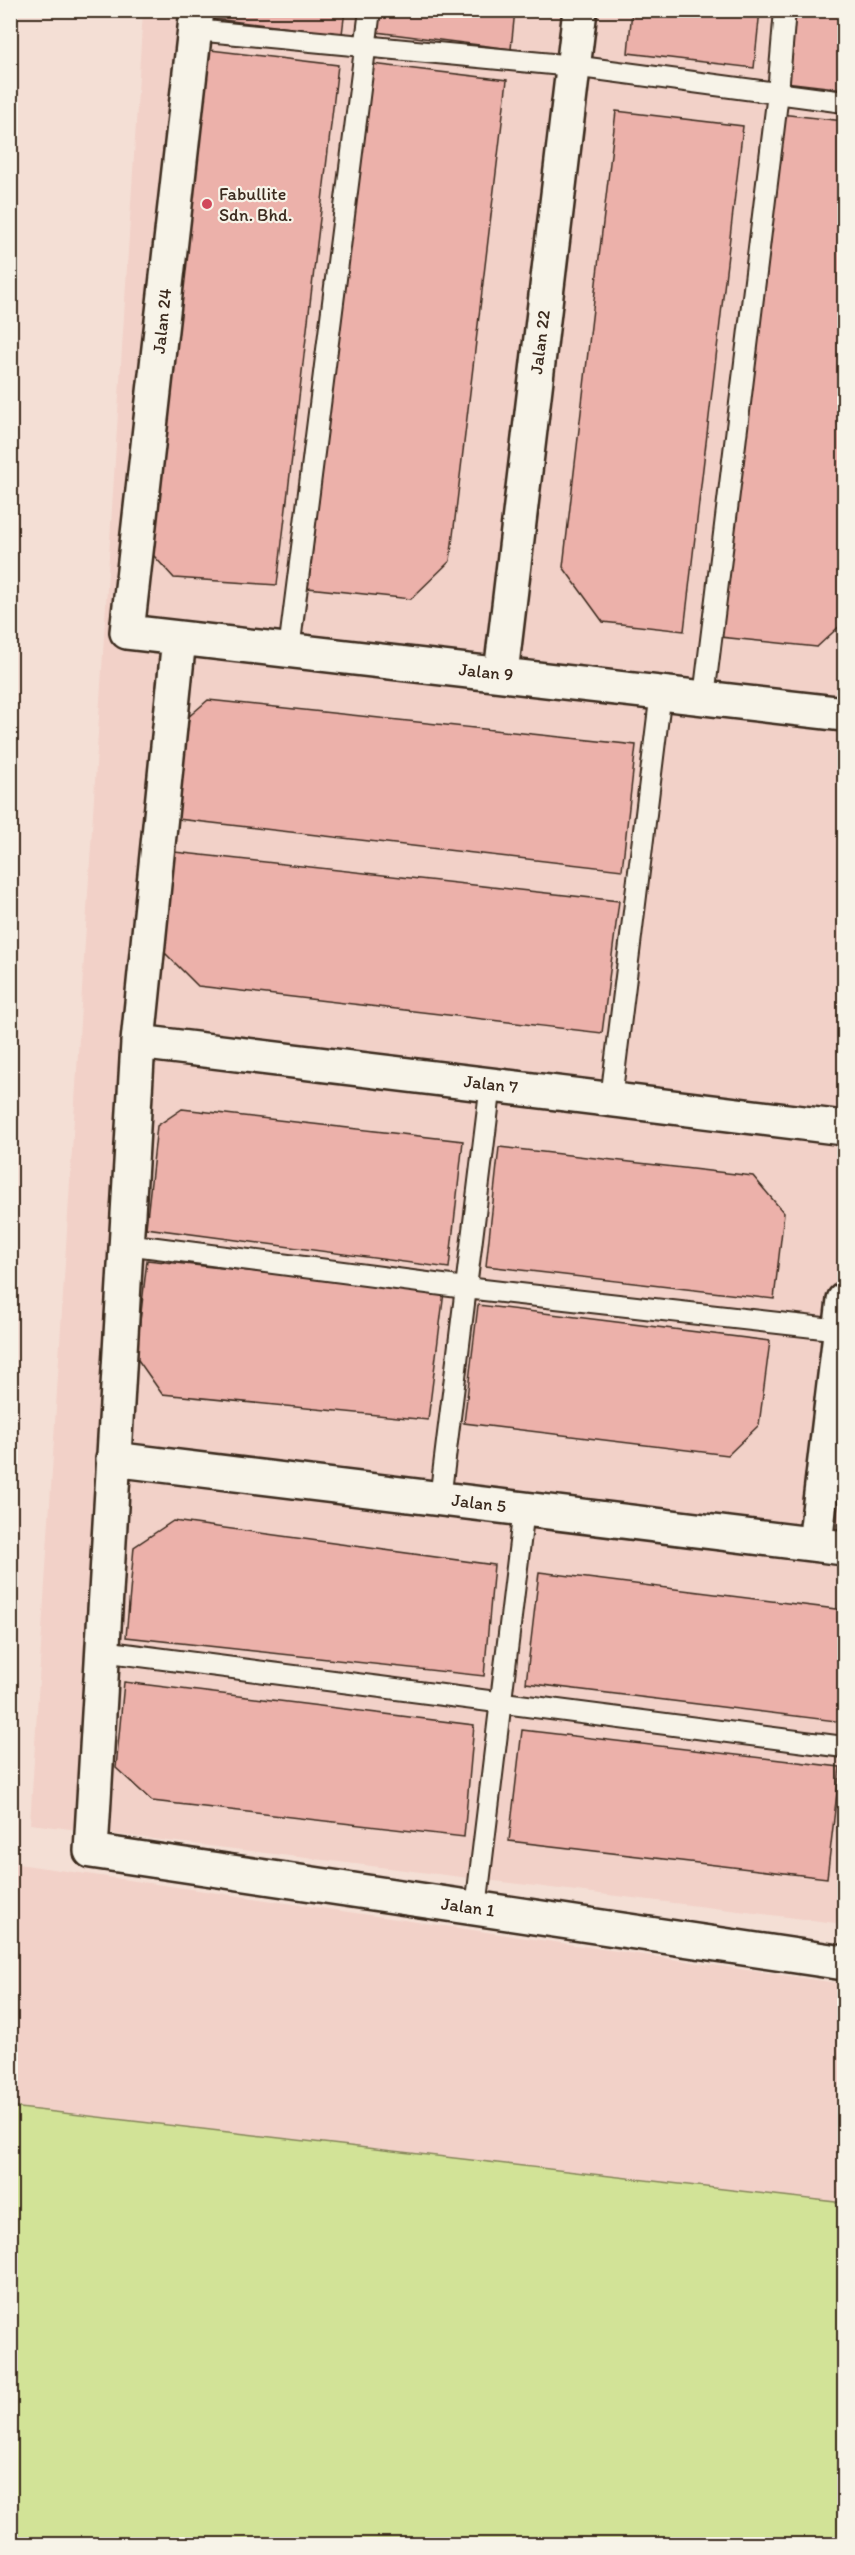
<svg xmlns="http://www.w3.org/2000/svg" width="855" height="2555" viewBox="0 0 855 2555" font-family="Itim,sans-serif">
<rect width="100%" height="100%" fill="#f4dfd5"/>
<filter id="ink" filterUnits="userSpaceOnUse"><feTurbulence type="fractalNoise" baseFrequency=".0167" numOctaves="2"/><feDisplacementMap in="SourceGraphic" scale="12" xChannelSelector="R" yChannelSelector="G"/><feConvolveMatrix kernelMatrix="1 2 1 2 8 2 1 2 1" color-interpolation-filters="sRGB"/></filter>
<g filter="url(#ink)">
<path fill="#f2d1c8" d="M143 11H844V1924L30 1824Z
M11 1863 844 1984V2203L11 2107Z"/>
<path fill="#d2e397" stroke="#86865a" stroke-width="1.5" d="M11 2107 844 2203V2544H11Z"/>
<path fill="#ecb1aa" stroke="#3b2a1e" stroke-width="1.5" d="M207 10H345L342 34 206 18Z
M379 10H515L511 49 376 32Z
M632 10H760L754 68 628 53Z
M793 10H844V89L785 82Z
M202 49 338 65 277 585 174 578 144 545Z
M372 64 507 80 450 561 411 599 308 588Z
M616 111 743 126 684 631 603 622 563 567Z
M780 114 844 121V622L817 647 720 637Z
M208 700 636 745 622 870 169 818 179 725Z
M165 851 619 901 602 1033 198 986 152 940Z
M182 1109 463 1141 449 1268 146 1228 157 1126Z
M499 1147 753 1176 784 1213 774 1299 486 1266Z
M147 1260 444 1292 428 1420 162 1394 136 1357Z
M478 1305 770 1341 759 1425 728 1455 464 1423Z
M173 1521 494 1565 484 1676 126 1637 134 1547Z
M539 1572 844 1610V1722L526 1683Z
M124 1682 474 1725 464 1837 152 1801 116 1768Z
M522 1730 840 1767 827 1878 509 1841Z"/>
<g fill="none" stroke-linecap="round" stroke-linejoin="round">
<g stroke="#3b2a1e" stroke-width="24">
<path id="lane" d="M195 30 573 66 844 102
M289 650 370 10
M704 697 778 93 785 10
M611 1099 661 692
M126 1244 466 1288 841 1330
M440 1499 491 1084
M102 1651 844 1747
M476 1908 524 1509"/>
</g>
<g stroke="#3b2a1e" stroke-width="38">
<path id="street" d="M197 10 127 632 844 714
M179 638 138 1042 91 1851 844 1963
M501 673 580 10
M138 1042 844 1128
M113 1459 844 1548
M815 1544 844 1300"/>
</g>
<use href="#lane" stroke="#f7f3e8" stroke-width="20"/>
<use href="#street" stroke="#f7f3e8" stroke-width="33"/>
</g>
</g>
<circle fill="#d1495b" stroke="#f7f3e8" stroke-width="2" cx="207" cy="204" r="6"/>
<g text-anchor="middle" dominant-baseline="central" stroke-width="4.5" stroke-linejoin="round" paint-order="stroke">
<g font-size="18" fill="#3b2a1e" stroke="#f7f3e8" text-anchor="start">
<text x="219" y="194">Fabullite<tspan x="219" dy="21">Sdn. Bhd.</tspan></text>
</g>
<g font-size="18" fill="#3b2a1e" stroke="#f7f3e8">
<text transform="translate(162 321) rotate(-84)">Jalan 24</text>
<text transform="translate(540 342) rotate(-83)">Jalan 22</text>
<text transform="translate(486 672) rotate(6)">Jalan 9</text>
<text transform="translate(491 1084) rotate(7)">Jalan 7</text>
<text transform="translate(479 1503) rotate(7)">Jalan 5</text>
<text transform="translate(468 1907) rotate(8)">Jalan 1</text>
</g>
</g>
<rect width="855" height="2555" fill="none" stroke="#f7f3e8" stroke-width="36"/>
<rect x="18" y="18" width="819" height="2519" fill="none" stroke="#3b2a1e" stroke-width="2" filter="url(#ink)"/>
</svg>
